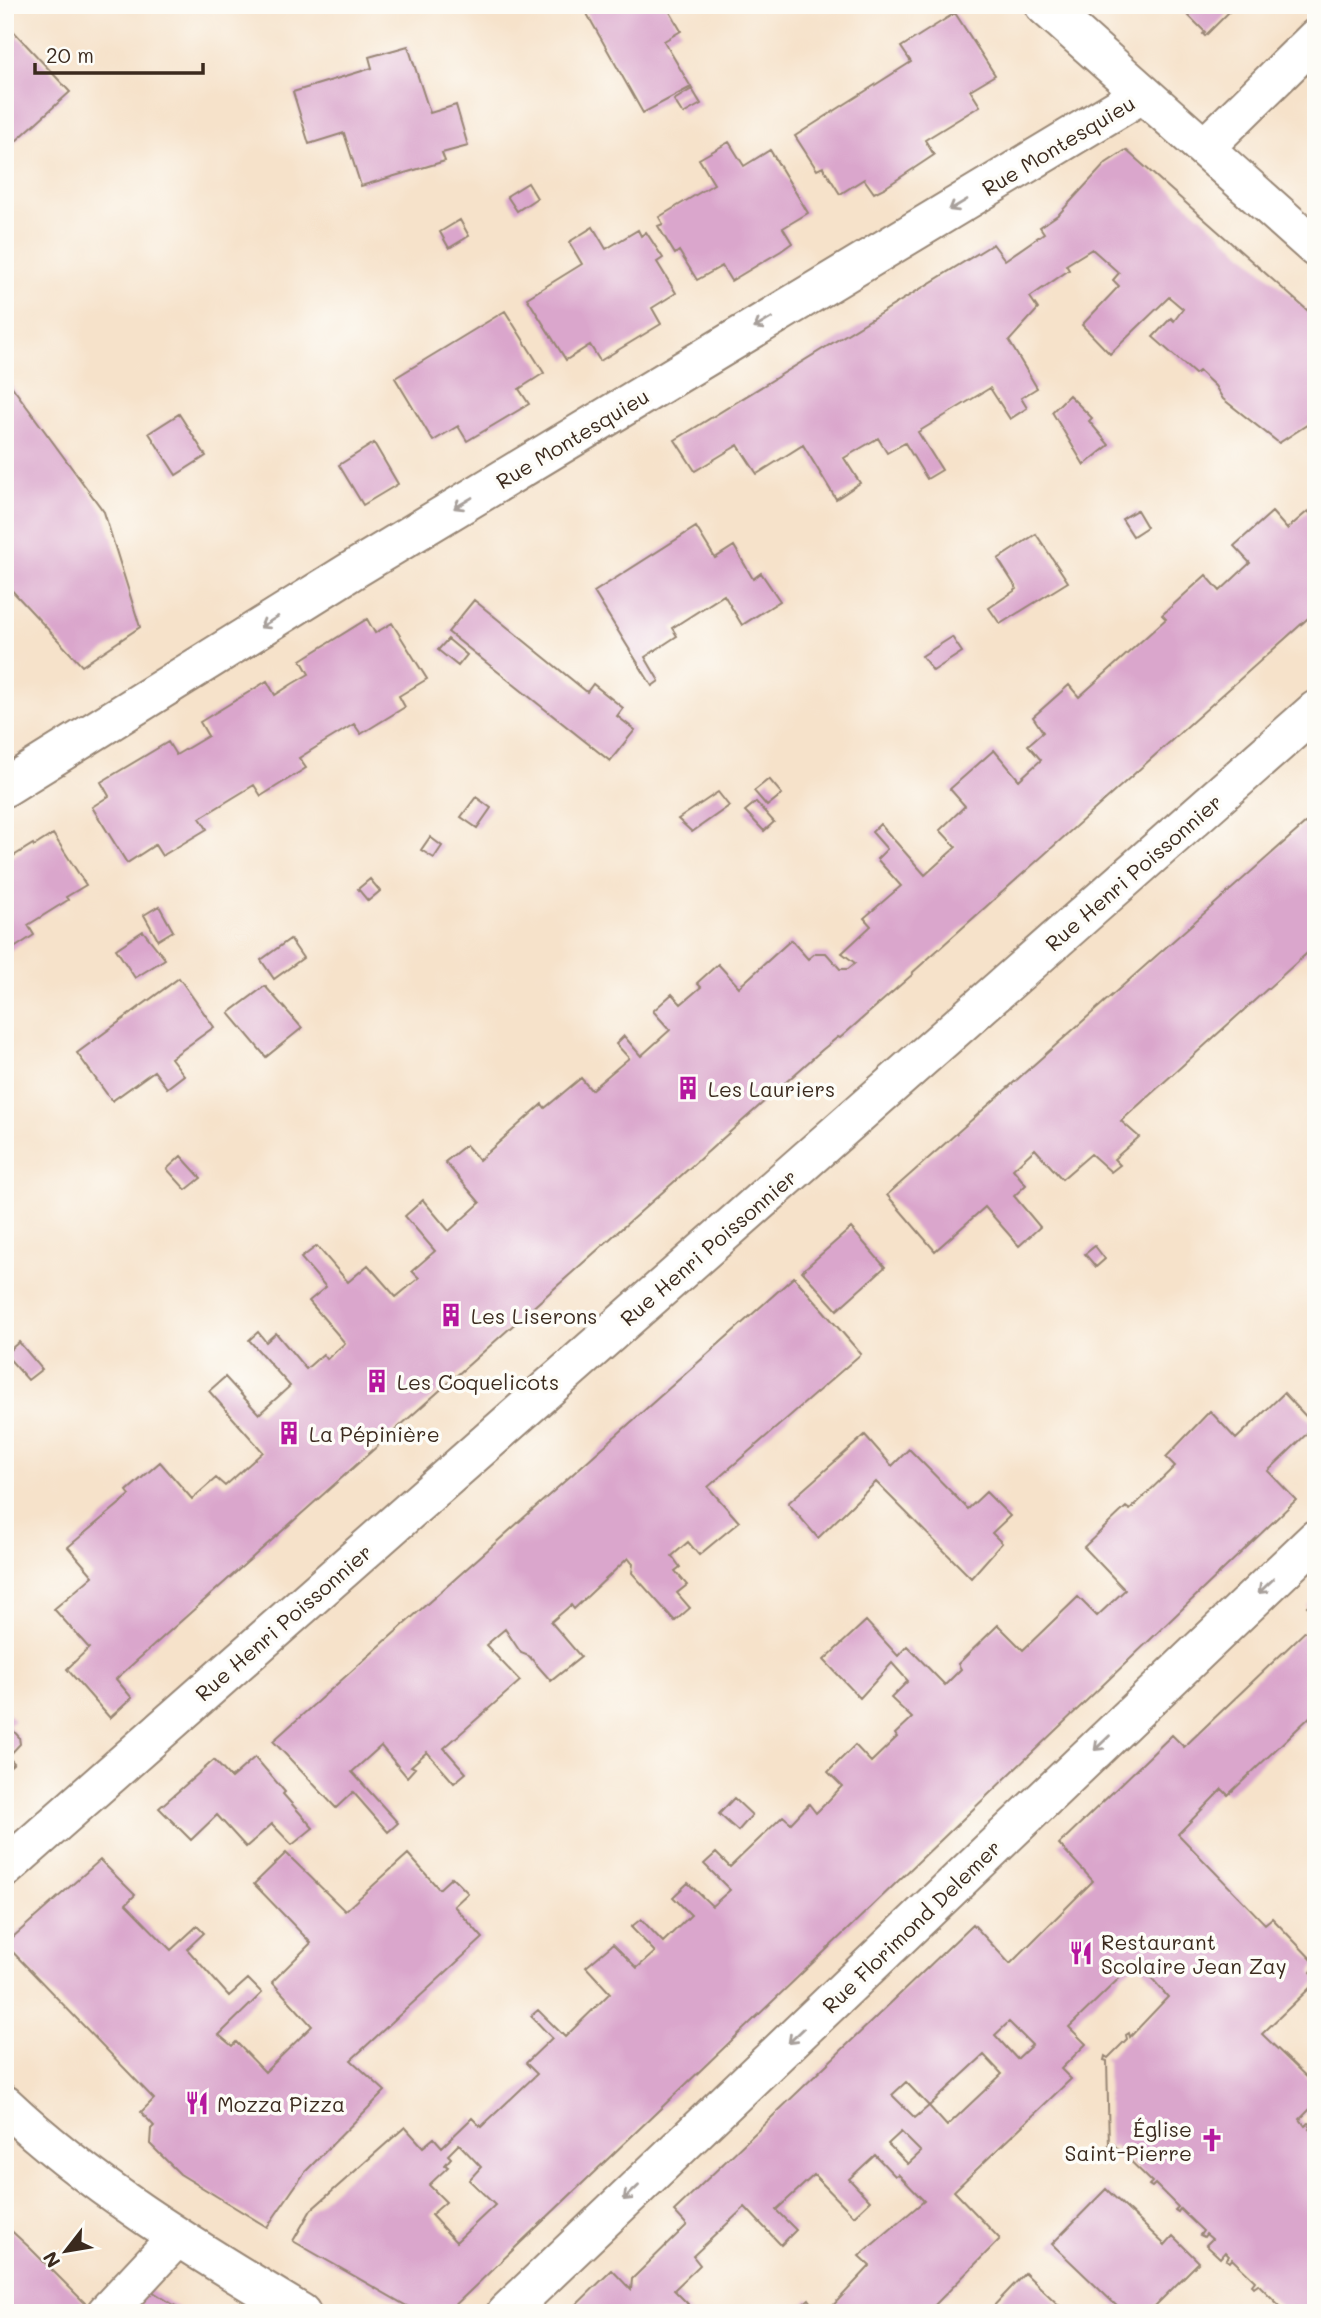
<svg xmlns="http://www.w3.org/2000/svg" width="1321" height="2318" viewBox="0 0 1321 2318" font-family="Mali,sans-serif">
<rect width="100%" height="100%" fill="#fdfcf7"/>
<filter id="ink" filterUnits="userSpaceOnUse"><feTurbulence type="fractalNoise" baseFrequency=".0143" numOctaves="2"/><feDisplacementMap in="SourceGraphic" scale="14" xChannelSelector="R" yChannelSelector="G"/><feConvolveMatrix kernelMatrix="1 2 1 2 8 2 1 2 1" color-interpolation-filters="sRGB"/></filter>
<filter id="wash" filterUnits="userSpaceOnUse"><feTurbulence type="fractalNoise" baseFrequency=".00686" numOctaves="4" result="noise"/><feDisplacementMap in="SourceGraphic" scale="28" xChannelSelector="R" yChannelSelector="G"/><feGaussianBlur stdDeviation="1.57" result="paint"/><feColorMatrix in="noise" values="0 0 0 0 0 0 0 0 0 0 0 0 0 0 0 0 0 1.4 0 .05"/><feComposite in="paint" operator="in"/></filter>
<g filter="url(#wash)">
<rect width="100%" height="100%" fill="#f6e2ca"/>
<g id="blocks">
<path fill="#daa6cc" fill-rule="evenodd" d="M582 5H666L681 31 664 41 691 87 643 113Z
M1178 5H1236L1205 36 1203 34 1205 32Z
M955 13 995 75 970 90 980 106 925 140 934 155 886 187 874 193 864 179 840 194 823 167 817 170 795 136 911 62 901 47Z
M5 22 70 92 5 151Z
M408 46 430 113 456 105 468 146 442 153 445 161 361 186 344 133 309 144 293 92 372 68 369 57Z
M692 89 701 104 683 114 674 100Z
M729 142 744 166 770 150 808 213 783 228 792 243 781 251 731 281 722 266 697 280 679 251 675 254 658 226 663 224 659 217 714 184 699 159Z
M1126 150 1316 318V423L1313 421 1279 443 1223 399 1215 386 1199 371 1195 374 1153 337 1171 318 1174 321 1183 309 1169 297 1110 354 1082 325 1119 286 1113 280 1119 273 1092 249 1066 265 1069 270 1030 297 1038 309 1009 341 1037 388 1021 398 1027 408 1010 419 990 388 918 432 942 470 927 479 905 443 887 453 878 438 844 458 860 483 836 499 803 445 757 474 738 445 695 471 675 440 993 244 1005 260 1044 233 1040 227 1059 214 1106 163Z
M528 183 537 198 517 211 507 196Z
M460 220 469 236 449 248 440 232Z
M593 227 606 249 638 230 641 236 646 232 663 258 657 262 676 293 652 308 661 324 600 361 590 345 566 360 527 298 582 264 569 242Z
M505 311 544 373 519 389 529 404 467 441 458 426 433 441 395 378Z
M5 377 104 512 140 627 82 666 5 583Z
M1069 395 1092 418 1089 421 1109 445 1084 465 1052 412Z
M179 414 206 456 176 475 149 433Z
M374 443 398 484 363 505 339 465Z
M1137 510 1147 527 1133 536 1122 519Z
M1308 511 1316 520V611L912 973 913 974 840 1038 838 1037 822 1050 116 1679 132 1698 110 1718 67 1669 89 1648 54 1609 93 1576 68 1547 130 1495 127 1491 160 1462 192 1499 216 1478 225 1486 263 1452 209 1391 225 1377 259 1414 290 1386 249 1340 258 1332 266 1342 276 1333 306 1369 323 1354 327 1359 345 1343 309 1301 326 1287 301 1258 317 1246 348 1282 368 1265 396 1297 419 1278 412 1271 435 1251 405 1216 423 1200 449 1231 480 1203 445 1162 466 1145 479 1160 542 1104 545 1108 581 1078 591 1090 629 1058 616 1044 624 1036 641 1056 670 1030 653 1011 672 994 681 1004 701 987 697 983 718 964 739 987 791 940 808 959 815 953H826L840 969H848L855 963 842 953 871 926 864 918 901 886 877 859 887 849 872 832 880 824 925 875 956 847 940 830 965 806 950 789 994 750 1019 780 1041 760 1028 745 1043 732 1033 717 1069 685 1079 697 1166 619 1162 615 1206 575 1220 591 1250 563 1234 546 1272 512 1287 529Z
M696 527 715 558 734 546 753 579 761 573 780 601 742 625 724 595 672 628 677 636 645 657 659 681 652 686 594 592Z
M1036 534 1068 582 1000 624 989 608 1017 589 998 559Z
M474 600 587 692 593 684 623 708 617 716 635 730 610 761 448 632Z
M367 619 375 633 392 623 427 679 399 696 405 707 361 734 354 724 326 741 299 758 306 768 261 796 254 785 200 818 207 829 162 856 155 845 127 863 92 807 109 796 101 782 168 742 176 755 208 736 200 722 267 681 275 695 292 684 309 674 301 660Z
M952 637 962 652 933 671 922 656Z
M448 639 467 655 458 666 438 650Z
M769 779 782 794 767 806 754 791Z
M718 792 729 806 692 832 678 819Z
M476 797 491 808 477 828 461 817Z
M756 802 774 822 764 831 745 811Z
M1316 814V945L1121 1121 1139 1137 1114 1159 1120 1165 1111 1172 1091 1154 1062 1179 1035 1149 1013 1169 1026 1185 1014 1196 1040 1227 1019 1246 985 1207 935 1251 887 1195Z
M53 834 86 885 66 897 68 900 28 925 34 935 5 954V847L12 857 33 844 34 846Z
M430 837 442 846 434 858 421 850Z
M370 879 380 891 368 901 358 889Z
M159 906 173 931 158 940 144 915Z
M143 931 165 959 135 978 116 949Z
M290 939 303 958 274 979 261 960Z
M179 978 214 1027 171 1058 184 1075 167 1088 154 1071 112 1101 77 1053Z
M265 986 302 1028 266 1057 229 1013Z
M181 1156 201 1178 186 1190 167 1169Z
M851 1228 885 1267 837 1310 802 1271Z
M1095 1246 1105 1259 1096 1267 1085 1254Z
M794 1277 861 1354 708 1487 739 1522 699 1555 688 1542 672 1556 680 1567 675 1571 687 1585 677 1593 690 1608 675 1621 632 1573 633 1564 628 1558 574 1609 571 1605 551 1622 581 1657 551 1681 529 1656 521 1653 505 1629 486 1645 520 1681 444 1748 466 1773 454 1783 427 1752 411 1766 415 1768 407 1777 381 1746 352 1772 398 1823 388 1832 353 1792 336 1808 273 1741Z
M19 1342 42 1369 28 1380 5 1354Z
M1284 1393 1315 1426 1268 1471 1296 1500 447 2313H419L293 2241 311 2210 405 2127 423 2147 434 2138 442 2147 472 2118 481 2127 537 2074 526 2063 552 2038 531 2016 538 2010 565 2037 610 1993 586 1967 613 1944 637 1968 655 1952 631 1927 641 1919 663 1942 691 1915 673 1897 688 1883 712 1906 730 1890 704 1864 716 1853 730 1867 783 1816 791 1823 809 1804 816 1813 828 1801 842 1786 828 1772 855 1745 871 1762 897 1737 895 1734 912 1718 891 1698 908 1681 892 1663 860 1698 824 1660 866 1621 898 1656 907 1646 945 1685 961 1669 958 1664 998 1625 1023 1650 1078 1597 1097 1616 1125 1590 1084 1547 1126 1507 1130 1510 1175 1466 1166 1457 1210 1411 1236 1439ZM459 2144 481 2167 469 2180 495 2205 456 2242 431 2215 446 2202 429 2185 448 2167 445 2165 451 2158 448 2155Z
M865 1435 892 1466 909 1449 968 1509 986 1492 1010 1516 992 1533 1002 1543 971 1578 876 1482 818 1538 788 1503Z
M1316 1598V1614L1307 1606Z
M1316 1621V1711L1228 1795 1222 1789 1178 1834 1265 1924 1272 1918 1316 1964 1311 1972 1316 1977V1982L1262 2034 1316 2086V2103L1300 2119 1305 2126 1309 2123 1312 2125 1309 2128 1316 2135V2313H1288L1284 2308 1280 2312 1278 2309 1280 2306 1258 2284 1254 2287 1252 2285 1255 2281 1232 2259 1230 2262 1226 2260 1229 2256 1225 2252 1220 2258 1206 2245 1212 2239 1206 2234 1204 2237 1200 2235 1203 2231 1180 2209 1178 2212 1175 2210 1178 2207 1155 2184 1152 2187 1149 2185 1152 2182 1114 2145 1111 2148 1109 2146 1107 2061 1104 2060 1105 2056 1108 2058 1127 2039 1126 2035 1129 2033 1130 2037 1168 1997 1137 1961 1069 2027 1086 2044 1061 2069 1071 2079 954 2191 1000 2239 927 2313H826L870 2266 859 2256 924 2201 898 2174 895 2176 875 2155 849 2179 870 2201 854 2216 814 2175 776 2210 796 2230 781 2245 745 2207 693 2256 700 2265 674 2290 688 2304 684 2307 690 2313H568L612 2270 631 2290 632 2279 687 2225 674 2211 973 1924 1010 1964 1093 1881 1059 1844 1172 1735 1184 1747ZM1009 2022 1032 2045 1017 2059 995 2035ZM984 2055 1002 2074 947 2126 929 2106 915 2118 892 2095 906 2082 929 2106ZM901 2132 921 2152 908 2164 888 2144Z
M5 1710 14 1720 9 1726 19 1737 20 1744 8 1757 14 1763 5 1771Z
M255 1757 285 1792 283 1794 313 1828 292 1845 272 1824 246 1847 217 1815 191 1840 159 1808 214 1760 231 1778Z
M734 1798 752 1815 738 1831 719 1814Z
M286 1853 345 1911 408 1854 439 1889 452 1877 468 1893 454 1906 483 1938 351 2060 385 2091 305 2172 267 2227 180 2174 150 2144 151 2129 154 2126 141 2112 154 2099 5 1944 100 1860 135 1895 126 1904 171 1950 197 1926 204 1933 187 1949 229 1996 248 1979 262 1993 219 2035 232 2046 236 2042 265 2072 312 2026 272 1982 311 1943 254 1884Z
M1106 2189 1165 2245 1173 2236 1199 2262 1148 2313H1124L1052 2244Z
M5 2225 30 2248 95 2313H5Z
M1025 2273 1067 2313H987Z
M139 2283 182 2310 188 2313H114Z
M809 2299 819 2313H793Z"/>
</g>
</g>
<g filter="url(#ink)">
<use href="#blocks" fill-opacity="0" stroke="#988674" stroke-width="2"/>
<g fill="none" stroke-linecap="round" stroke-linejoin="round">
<g stroke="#988674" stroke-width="42">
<path id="minor" d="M1044 5 1316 248
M1204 148 1316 38
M5 787 356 568 1142 94
M5 1868 1316 710
M5 2105C94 2189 197 2250 301 2313
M106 2313 177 2237
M506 2313 1316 1539"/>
</g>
<use href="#minor" stroke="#fff" stroke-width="38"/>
</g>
<defs><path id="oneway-shaft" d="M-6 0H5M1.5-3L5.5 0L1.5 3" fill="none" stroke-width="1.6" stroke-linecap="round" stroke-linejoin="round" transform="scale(1.75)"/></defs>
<g stroke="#a79f9a">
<use href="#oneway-shaft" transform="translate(958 205) rotate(149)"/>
<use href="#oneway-shaft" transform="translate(763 323) rotate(149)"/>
<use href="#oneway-shaft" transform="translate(463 503) rotate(149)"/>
<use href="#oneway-shaft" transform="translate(269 622) rotate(148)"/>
<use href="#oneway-shaft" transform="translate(1266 1586) rotate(136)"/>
<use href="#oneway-shaft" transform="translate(1102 1743) rotate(136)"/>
<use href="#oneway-shaft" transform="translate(796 2036) rotate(136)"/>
<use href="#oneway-shaft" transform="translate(631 2193) rotate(136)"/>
</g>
</g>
<defs>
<g id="building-bare" transform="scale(1.89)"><path d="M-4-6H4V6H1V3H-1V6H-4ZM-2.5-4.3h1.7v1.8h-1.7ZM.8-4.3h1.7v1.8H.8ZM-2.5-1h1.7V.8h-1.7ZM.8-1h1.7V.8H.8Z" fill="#b5179e" stroke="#fdfcf7" stroke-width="2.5" paint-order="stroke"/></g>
<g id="restaurant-bare" transform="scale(1.89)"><path d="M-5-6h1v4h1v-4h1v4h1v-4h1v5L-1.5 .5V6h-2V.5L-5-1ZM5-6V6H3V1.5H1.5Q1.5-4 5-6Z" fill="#b5179e" stroke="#fdfcf7" stroke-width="2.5" paint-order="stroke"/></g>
<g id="church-bare" transform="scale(1.89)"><path d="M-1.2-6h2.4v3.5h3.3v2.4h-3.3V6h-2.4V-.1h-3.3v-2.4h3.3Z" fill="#b5179e" stroke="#fdfcf7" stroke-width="2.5" paint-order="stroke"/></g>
</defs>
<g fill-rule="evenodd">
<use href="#building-bare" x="688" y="1088"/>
<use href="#building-bare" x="451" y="1315"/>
<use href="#building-bare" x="377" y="1381"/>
<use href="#building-bare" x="289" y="1433"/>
<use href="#restaurant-bare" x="1081" y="1953"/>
<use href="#restaurant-bare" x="197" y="2103"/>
<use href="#church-bare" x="1212" y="2140"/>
</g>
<g text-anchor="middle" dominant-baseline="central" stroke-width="7" stroke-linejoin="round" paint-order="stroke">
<g font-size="21" fill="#3b2a1e" stroke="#fdfcf7">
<text transform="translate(1058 145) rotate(-31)">Rue Montesquieu</text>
<text transform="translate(572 438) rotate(-31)">Rue Montesquieu</text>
<text transform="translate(1133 872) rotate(-41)">Rue Henri Poissonnier</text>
<text transform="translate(708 1247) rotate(-41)">Rue Henri Poissonnier</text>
<text transform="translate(283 1622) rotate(-41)">Rue Henri Poissonnier</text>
<text transform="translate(911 1926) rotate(-44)">Rue Florimond Delemer</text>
</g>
<g font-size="21" fill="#3b2a1e" stroke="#fdfcf7" text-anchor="start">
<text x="708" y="1088">Les Lauriers</text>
<text x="471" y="1315">Les Liserons</text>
<text x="397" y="1381">Les Coquelicots</text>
<text x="309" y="1433">La Pépinière</text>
<text x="1101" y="1941">Restaurant<tspan x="1101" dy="24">Scolaire Jean Zay</tspan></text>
<text x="217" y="2103">Mozza Pizza</text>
<text x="1192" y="2128" text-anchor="end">Église<tspan x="1192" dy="24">Saint-Pierre</tspan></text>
</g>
</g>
<rect width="1321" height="2318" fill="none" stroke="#fdfcf7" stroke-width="28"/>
<g transform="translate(66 2251) rotate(239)" stroke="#fdfcf7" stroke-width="5" paint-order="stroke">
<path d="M0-5L12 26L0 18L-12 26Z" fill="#3b2a1e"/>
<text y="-10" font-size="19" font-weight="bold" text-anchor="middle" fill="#3b2a1e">N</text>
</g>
<path d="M35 63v10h168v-10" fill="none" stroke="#3b2a1e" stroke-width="3.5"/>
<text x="46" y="63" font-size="21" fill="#3b2a1e" stroke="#fdfcf7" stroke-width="5" paint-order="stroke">20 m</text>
</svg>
